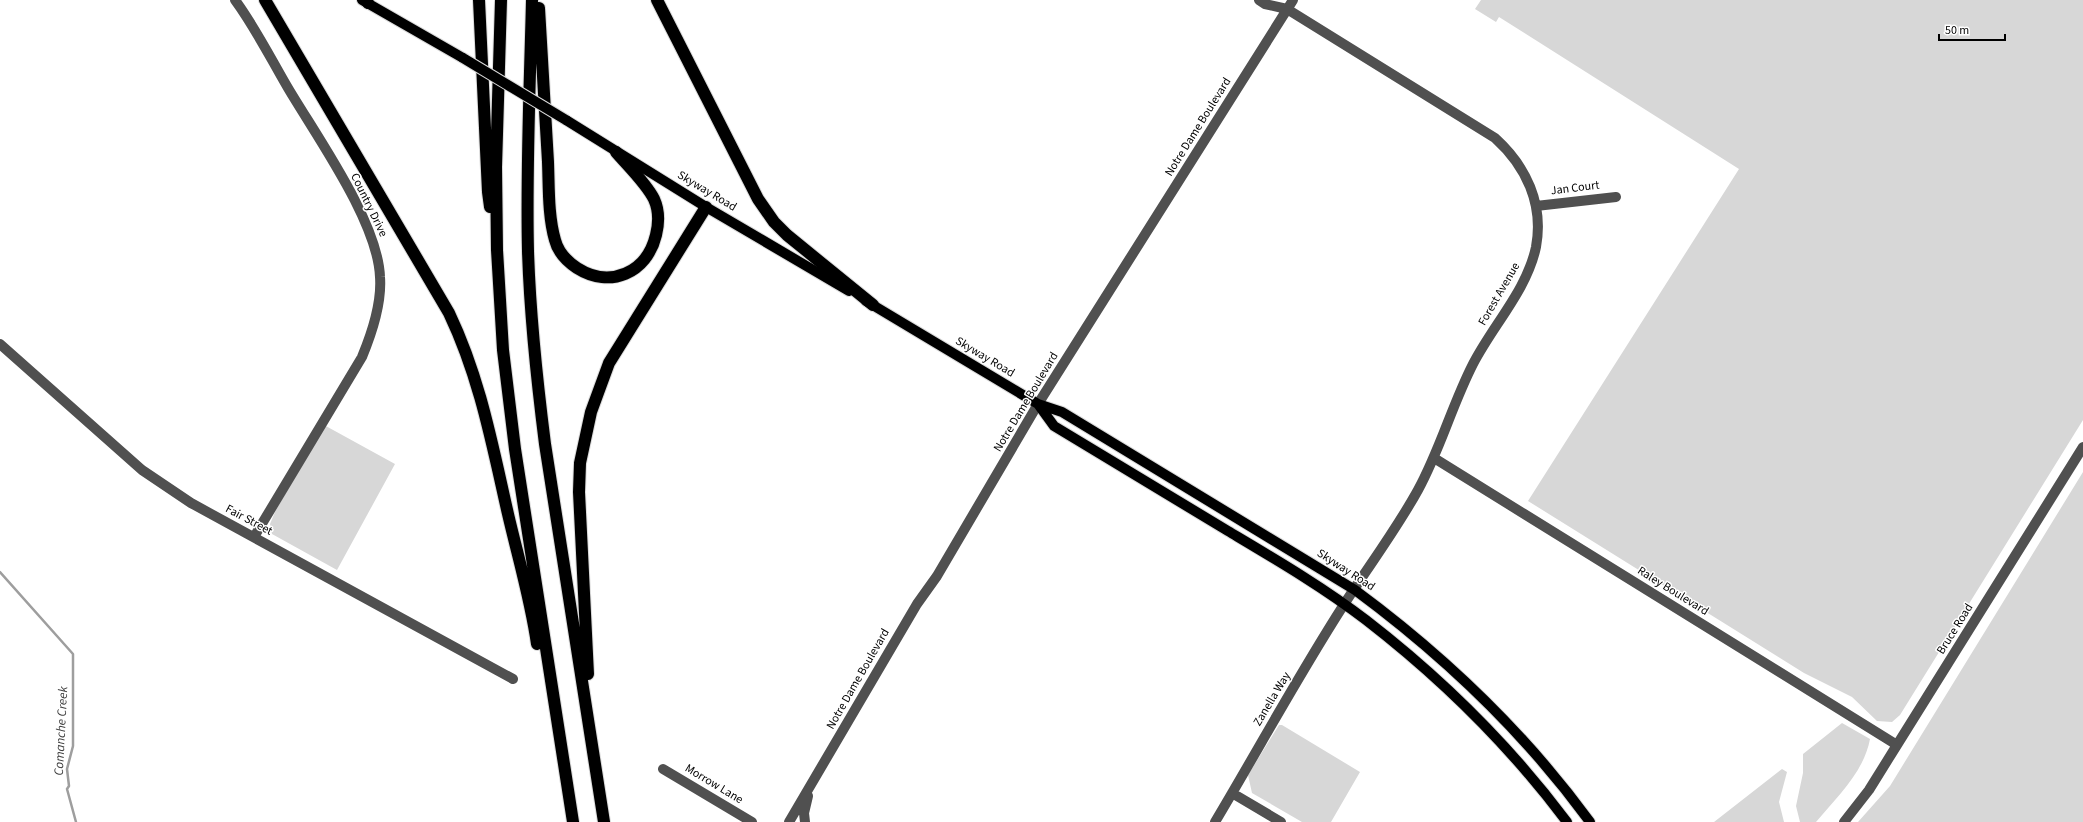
<svg xmlns="http://www.w3.org/2000/svg" width="2083" height="822" viewBox="0 0 2083 822" font-family="'Source Sans 3',sans-serif">
<rect width="100%" height="100%" fill="#fff"/>
<path fill="#d7d7d7" d="M1481 0H2083V420L1900 715 1892 722 1877 721 1852 697 1804 673 1528 501 1739 169 1499 17 1496 22 1475 9Z
M324 425 395 464 337 570 272 534 270 524 275 512Z
M2083 472V822H1858L1890 786Z
M1842 723 1870 739C1864 772 1837 797 1816 822H1800L1796 806 1803 773V754Z
M1279 725H1282L1360 772 1331 822H1302L1252 793 1248 775Z
M1782 769 1787 772 1779 802 1784 822H1714Z"/>
<g fill="none" stroke-linecap="round" stroke-linejoin="round">
<path stroke="#9e9e9e" stroke-width="2.5" d="M0 572 73 654V746L67 769 69 786 67 789 76 822"/>
<g stroke="#dbdbdb" stroke-width="12">
<path id="major" d="M362 0 463 58
M566 120 706 207 849 291
M866 301 1038 404 1062 412 1355 590C1443 655 1525 733 1590 822
M1038 404 1054 426C1112 461 1170 496 1228 531 1275 559 1323 587 1366 620 1441 678 1510 746 1567 822"/>
</g>
<g stroke="#dbdbdb" stroke-width="14">
<path id="highway" d="M265 0 449 313C480 378 492 444 508 514 518 557 531 601 537 644
M366 0 368 3
M479 0 488 192 490 207
M501 0 496 167 497 250 503 350 515 449 573 822
M532 0C530 84 526 168 528 251 530 316 537 381 545 444L604 822
M657 0 758 199 774 222 787 235 873 305
M539 8C542 59 545 111 548 162 549 187 548 216 555 240 558 252 568 262 577 268 610 289 647 273 656 235 659 223 659 210 654 199 646 183 628 166 616 152
M588 674 579 492 580 463 591 412 609 363 706 207"/>
</g>
<path stroke="#505050" stroke-width="10" d="M235 0C255 27 271 59 288 88 317 137 378 222 380 277 382 304 372 333 362 357L254 537
M1536 206 1616 197
M0 344 142 470 191 503 513 679
M1434 458 1897 745
M663 769 752 822
M1232 793 1281 822
M789 822 917 604 937 576 1038 404 1293 0
M805 822 804 813 808 796
M1215 822C1258 750 1298 676 1343 606 1368 567 1396 530 1418 490 1440 450 1452 405 1473 364 1493 325 1527 290 1536 247 1544 204 1526 166 1495 138L1287 9 1265 4 1259 0
M1844 822 1869 790 1897 745 2083 447"/>
<use href="#major" stroke="#000" stroke-width="10"/>
<use href="#highway" stroke="#000" stroke-width="12"/>
<g stroke="#dbdbdb" stroke-width="12" stroke-linecap="butt">
<path id="major-bridge" d="M463 58 566 120"/>
</g>
<use href="#major-bridge" stroke="#000" stroke-width="10"/>
</g>
<g text-anchor="middle" dominant-baseline="central" stroke-width="3" stroke-linejoin="round" paint-order="stroke">
<g font-size="12" fill="#000" stroke="#fff">
<text transform="translate(1198 127) rotate(-58)">Notre Dame Boulevard</text>
<text transform="translate(1575 188) rotate(-7)">Jan Court</text>
<text transform="translate(707 191) rotate(31)">Skyway Road</text>
<text transform="translate(369 205) rotate(64)">Country Drive</text>
<text transform="translate(1499 294) rotate(-60)">Forest Avenue</text>
<text transform="translate(985 357) rotate(31)">Skyway Road</text>
<text transform="translate(1026 402) rotate(-59)">Notre Dame Boulevard</text>
<text transform="translate(249 520) rotate(28)">Fair Street</text>
<text transform="translate(1346 570) rotate(33)">Skyway Road</text>
<text transform="translate(1673 591) rotate(32)">Raley Boulevard</text>
<text transform="translate(1955 629) rotate(-58)">Bruce Road</text>
<text transform="translate(858 679) rotate(-60)">Notre Dame Boulevard</text>
<text transform="translate(1272 699) rotate(-59)">Zanella Way</text>
<text transform="translate(714 784) rotate(31)">Morrow Lane</text>
</g>
<g font-size="13" font-style="italic" fill="#3f3f3f" stroke="#fff">
<text transform="translate(61 731) rotate(-87)">Comanche Creek</text>
</g>
</g>
<path d="M1939 34v6h66v-6" fill="none" stroke="#000000" stroke-width="2"/>
<text x="1945" y="34" font-size="12" fill="#000000" stroke="#ffffff" stroke-width="3" paint-order="stroke">50 m</text>
</svg>
